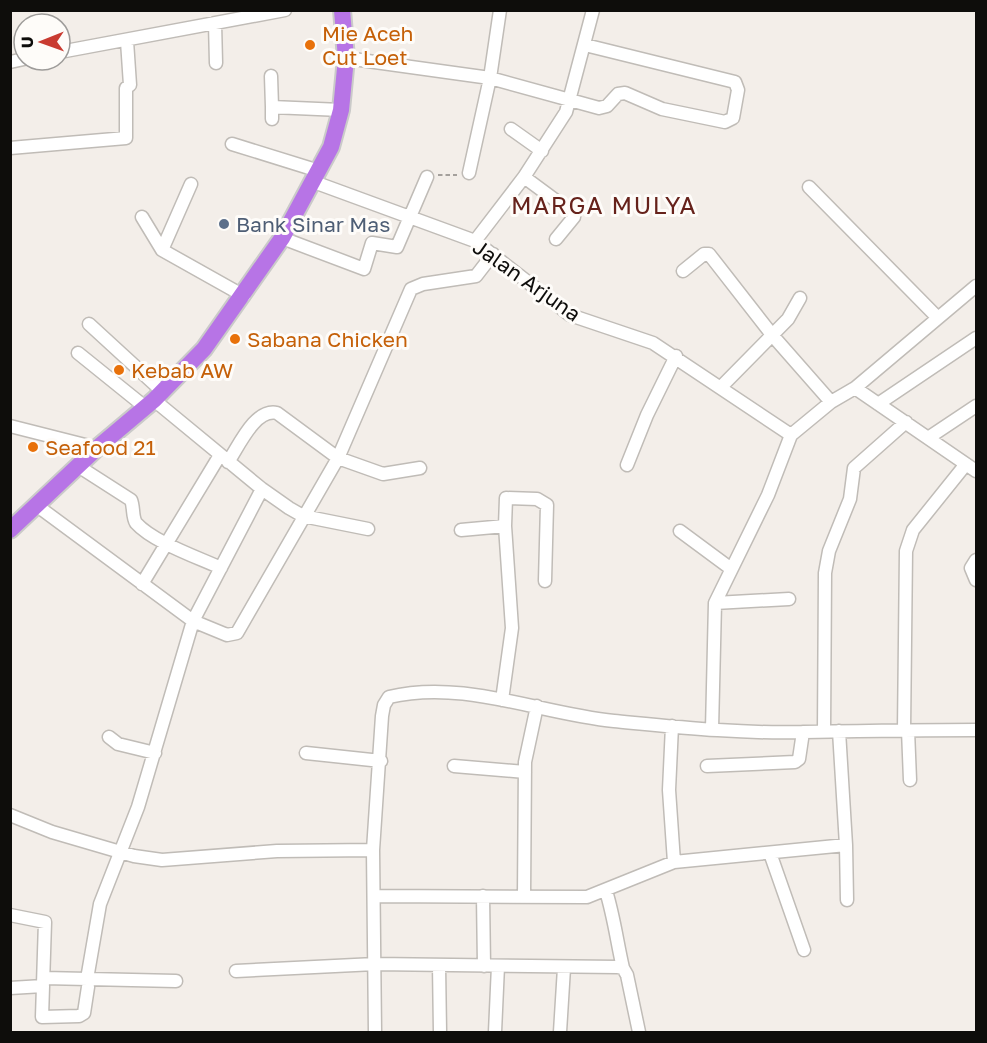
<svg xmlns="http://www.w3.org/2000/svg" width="987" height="1043" viewBox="0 0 987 1043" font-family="'Golos Text',sans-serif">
<rect width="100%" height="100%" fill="#f3eee9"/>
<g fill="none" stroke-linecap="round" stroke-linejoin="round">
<g stroke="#c0bcb7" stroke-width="15">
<path id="minor" d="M215 23 216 63
M60 52 285 10
M346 58 490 78 599 108 607 106 618 94 625 93 662 109 725 122 733 118 738 90 735 82 585 45
M10 62 24 59
M271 76 272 107
M272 119V107L341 110
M511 129 542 151
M232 144 319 171
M10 148 126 138V88L130 85 127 41
M469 173 490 78 500 10
M524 177 574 214V217L556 239
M314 182 475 241 570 315 653 343 791 435
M809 187 938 318
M142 217 162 250 244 296
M282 238 364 269 372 243 397 247 427 177
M475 241 524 177 566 112 593 10
M162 250 191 184
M683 271 704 254H709L773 336 831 402
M89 324 162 391
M78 353 145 407
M721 387 788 319 800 298
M855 388 976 471
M154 400 262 489 289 508 303 516 368 529
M878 404 976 338
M10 426 97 448
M928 438 976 406
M228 462C239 446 255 408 277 413L338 458 383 474 420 468
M627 465 647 415 676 356
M78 466 131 500C134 507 132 517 136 523 153 542 197 557 221 568
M36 505 193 621 227 635 237 633 338 458 411 289 423 284 476 276 493 254
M461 530 505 526
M680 531 730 568
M976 560 971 568 976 580
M142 584 220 455
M715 603 789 599
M502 700 512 628 505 526 506 498 537 499 547 505 545 581
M672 726 669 790 674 862
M712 729 715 603 768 495 791 435 831 402 855 388 976 286
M904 730 906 551 913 530 966 464
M908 730 910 780
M824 731 825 573 829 551 850 499 854 468 906 422
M109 737 118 744 155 753
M306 753 381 761
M454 766 525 772
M707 766 795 762 799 759 803 732
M10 815 52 832 134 856 162 860 277 851 373 850
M846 845 847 900
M770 853 804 950
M606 891C614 917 617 942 623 968
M374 896 587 897 674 862 846 845 839 731
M483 896 484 966
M524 896 525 762 537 706
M10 915 45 922 43 984
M439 965 440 1032
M236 971 375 964 618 967 623 968 627 975 639 1032
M44 978 176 981
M87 979 100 904 138 807 193 621 262 489
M10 988 43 986 42 1017 79 1016 84 1013 88 987
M375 1032 373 850 382 716 384 705 389 697C464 679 540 714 614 721 677 727 741 734 804 732 861 731 919 730 976 730
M495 1032 498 966
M560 1032 564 968"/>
</g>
<g stroke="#cacac9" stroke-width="20">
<path id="highway" d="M10 530 97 448 154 400 204 349 282 238 331 147 341 110 346 58 342 10"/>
</g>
<path stroke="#8a8783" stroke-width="1.5" stroke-dasharray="4.5 3" stroke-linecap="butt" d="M438 175H457"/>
<use href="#minor" stroke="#fff" stroke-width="12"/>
<use href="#highway" stroke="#b774e6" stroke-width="16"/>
</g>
<g fill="#e8710a" stroke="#fefcf9" stroke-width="2">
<circle cx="310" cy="45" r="6"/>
<circle cx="235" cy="339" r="6"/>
<circle cx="119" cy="370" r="6"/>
<circle cx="33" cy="447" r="6"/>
</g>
<circle fill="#5c6f8a" stroke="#fefcf9" stroke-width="2" cx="224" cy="224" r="6"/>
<g text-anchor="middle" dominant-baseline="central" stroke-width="6" stroke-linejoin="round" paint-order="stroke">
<g font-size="21" fill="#c56008" stroke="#fefcf9" text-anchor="start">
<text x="322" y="33">Mie Aceh<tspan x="322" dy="24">Cut Loet</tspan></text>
<text x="247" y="339">Sabana Chicken</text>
<text x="131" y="370">Kebab AW</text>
<text x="45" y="447">Seafood 21</text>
</g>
<g font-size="21" fill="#4e5e75" stroke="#fefcf9" text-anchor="start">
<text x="236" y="224">Bank Sinar Mas</text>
</g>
<g font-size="21" fill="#0e0d0b" stroke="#fefcf9">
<text transform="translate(527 280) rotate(35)">Jalan Arjuna</text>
</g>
<g font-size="24" letter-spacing="1.5" fill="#66221b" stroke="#fefcf9">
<text x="604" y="204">MARGA MULYA</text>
</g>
</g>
<rect width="987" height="1043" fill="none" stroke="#0e0d0b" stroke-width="24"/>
<g transform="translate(42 42) rotate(269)"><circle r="28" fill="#fefcf9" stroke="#9e9c9a" stroke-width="1.5"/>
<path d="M0-4.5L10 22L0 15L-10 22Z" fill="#c93b31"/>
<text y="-9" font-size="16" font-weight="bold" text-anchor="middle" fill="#0e0d0b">U</text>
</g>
</svg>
